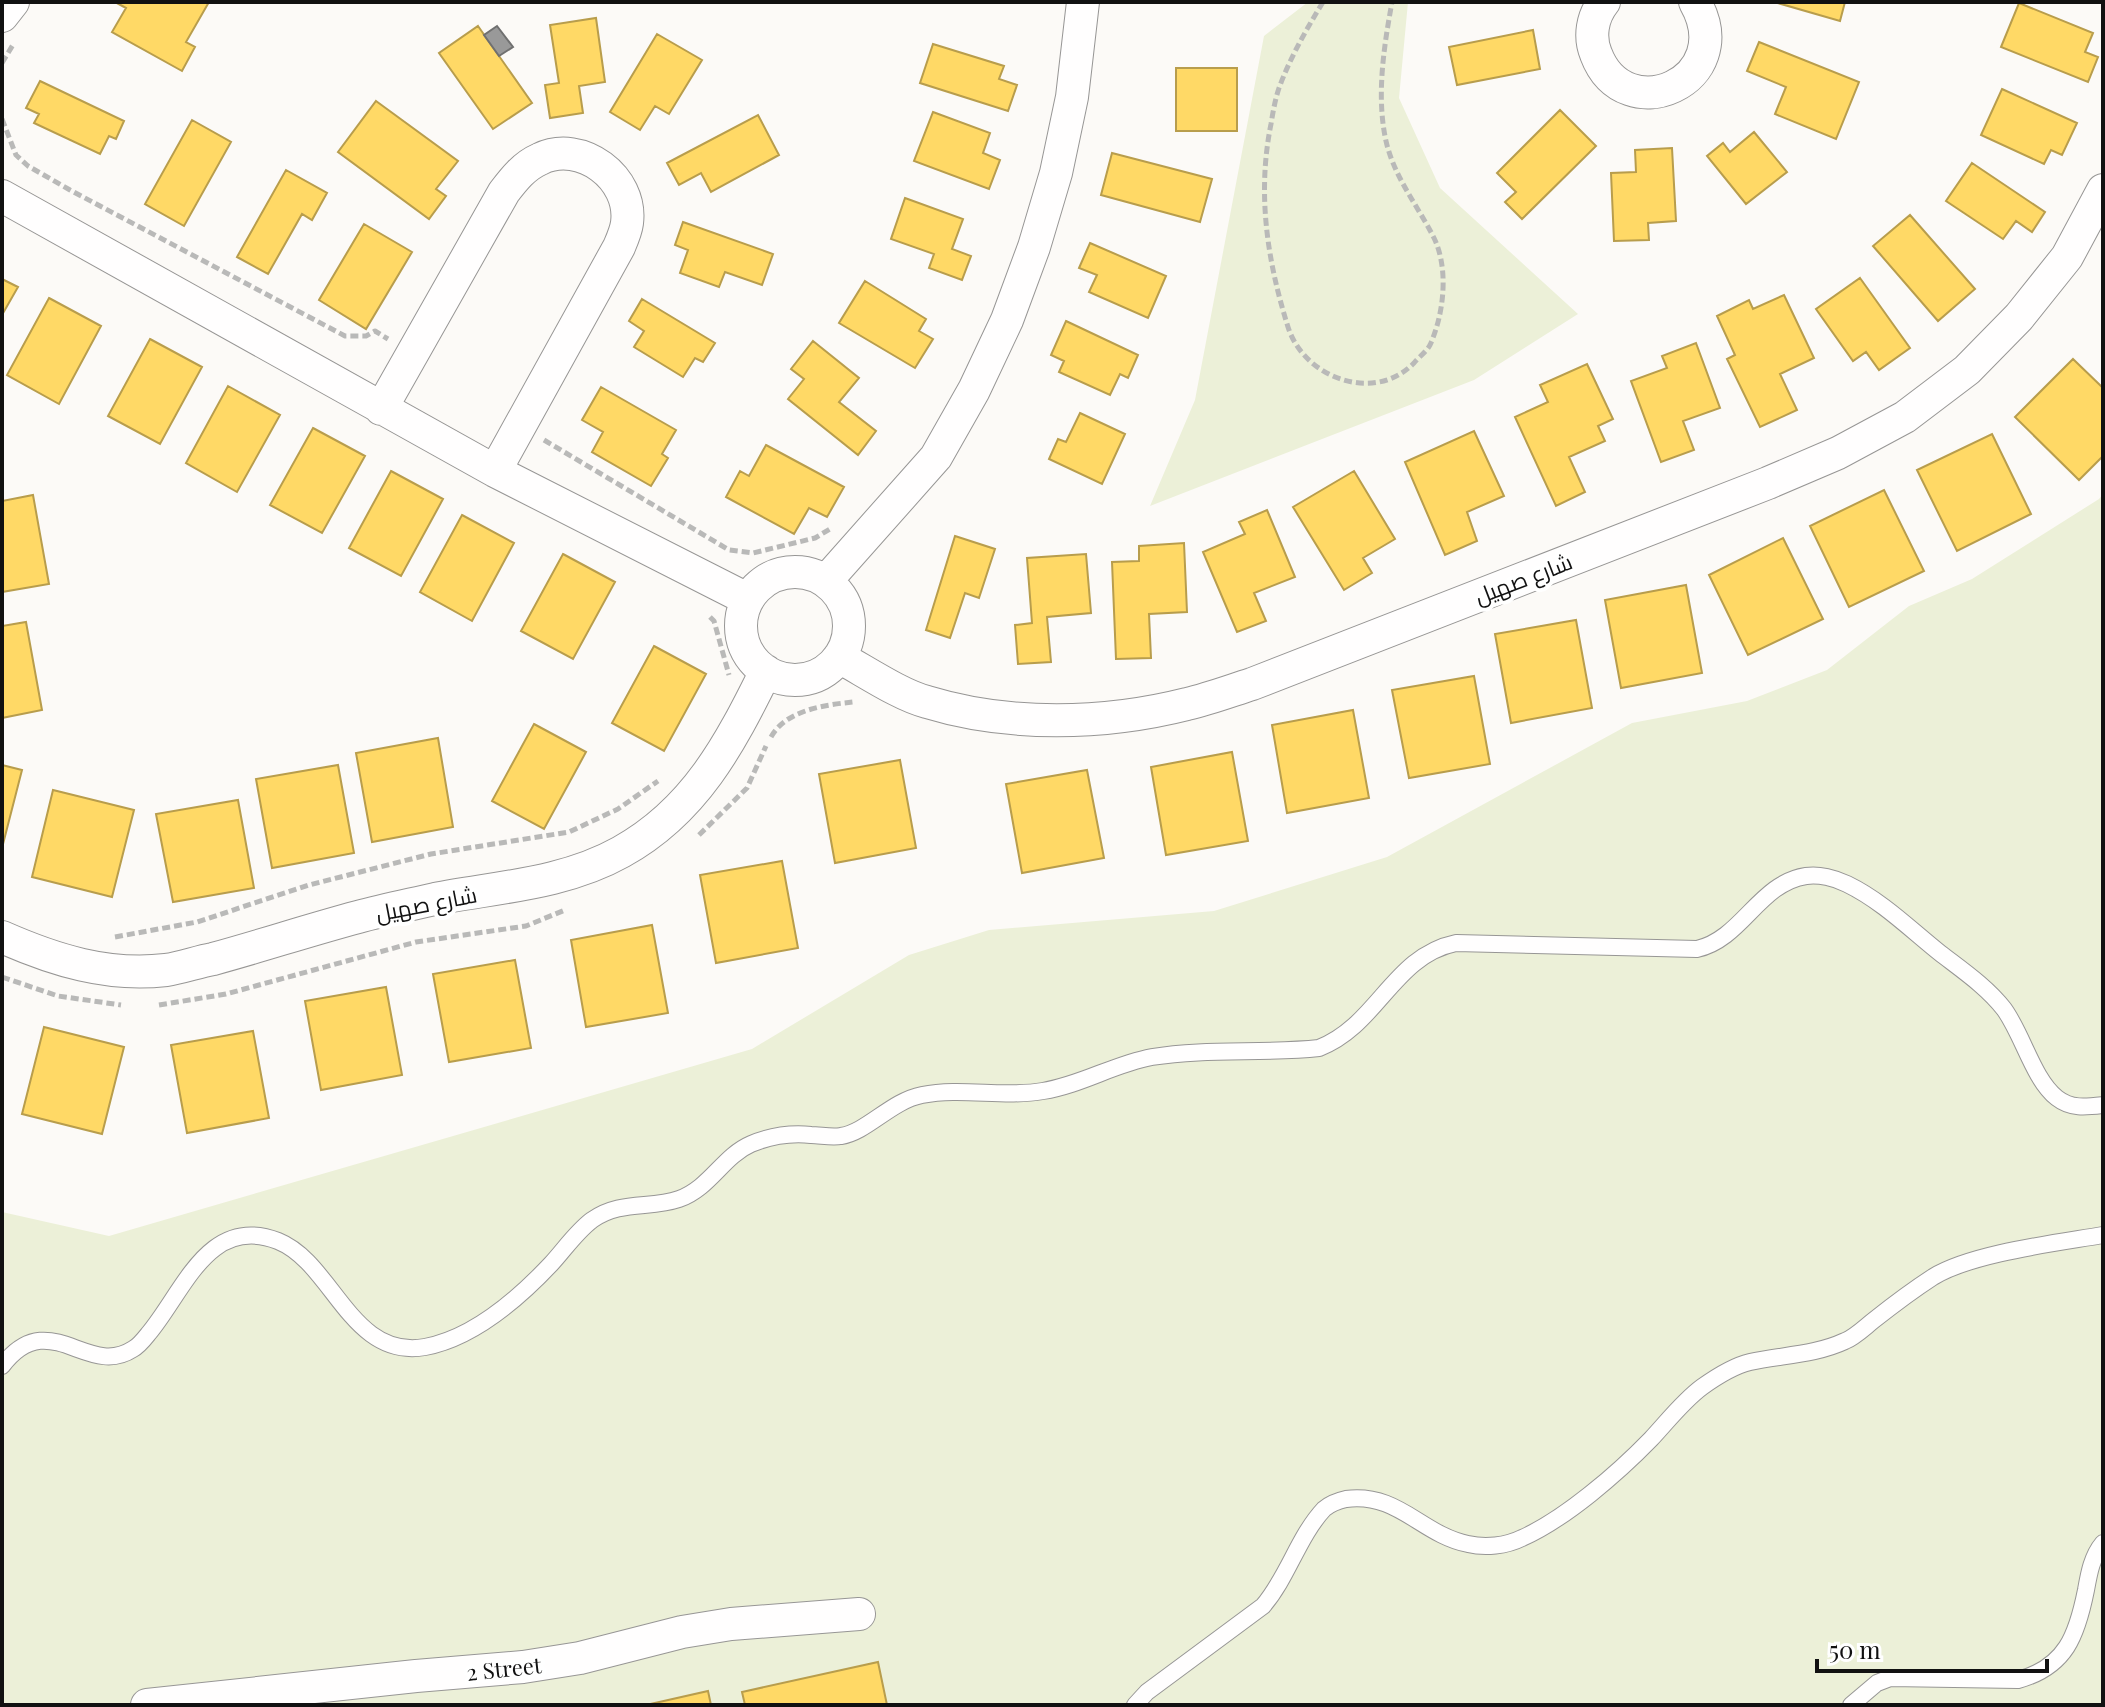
<svg xmlns="http://www.w3.org/2000/svg" width="2105" height="1707" viewBox="0 0 2105 1707" font-family="'Playfair Display',Cairo,serif">
<rect width="100%" height="100%" fill="#fcfaf7"/>
<path fill="#ecf0d8" d="M1308 2H1408L1399 98 1440 188 1578 314 1474 380 1150 506 1195 400 1264 36Z
M2103 494V1705H2V1212L109 1236 752 1049 909 955 989 930 1214 911 1387 857 1632 723 1747 701 1827 670 1909 606 1972 579 2099 499Z"/>
<path fill="#ffd966" stroke="#b89d4c" stroke-width="2" d="M115 2H209L186 42 195 47 182 71 112 32 126 8Z
M1774 2H1845L1840 21Z
M2019 3 2093 33 2085 52 2098 57 2088 82 2001 47Z
M596 18 605 82 579 86 583 113 550 118 545 85 559 83 550 25Z
M478 26 532 103 493 129 439 53Z
M1533 30 1540 69 1457 85 1449 47Z
M657 34 702 60 669 114 655 106 640 130 610 112Z
M1759 42 1859 82 1836 139 1775 114 1786 87 1747 71Z
M933 44 1004 66 999 79 1017 85 1008 111 920 83Z
M1176 68H1237V131H1176Z
M40 81 124 121 116 139 109 136 100 154 34 123 39 114 26 108Z
M2002 89 2077 123 2062 155 2051 150 2044 164 1981 135Z
M376 101 458 161 436 189 446 196 429 219 338 152Z
M1560 110 1596 146 1522 219 1505 202 1516 192 1497 173Z
M933 112 990 133 983 153 1000 160 989 189 914 161Z
M758 115 779 155 711 192 701 173 679 185 667 163Z
M192 120 231 142 184 226 145 204Z
M1754 132 1787 172 1746 204 1707 156 1723 143 1730 152Z
M1672 148 1676 221 1648 223 1649 240 1614 241 1611 173 1636 172 1635 150Z
M1112 153 1212 179 1200 222 1101 195Z
M1972 163 2045 212 2032 232 2016 221 2003 239 1946 201Z
M286 170 327 193 312 220 302 214 268 274 237 257Z
M905 198 963 219 952 249 971 256 962 280 929 268 934 254 891 239Z
M1910 215 1975 289 1938 321 1873 246Z
M683 222 773 254 762 285 725 272 719 287 680 273 688 250 675 245Z
M364 224 412 252 366 329 319 300Z
M1090 243 1166 276 1148 318 1089 292 1097 275 1079 268Z
M1860 278 1910 348 1879 370 1866 352 1853 361 1816 309Z
M2 279 18 287 2 315Z
M865 281 926 319 919 331 933 339 915 368 839 323Z
M1784 295 1814 358 1780 374 1797 410 1760 427 1727 359 1735 355 1717 316 1749 300 1753 309Z
M49 298 101 326 59 404 7 375Z
M642 299 715 343 703 362 695 358 683 377 634 347 644 331 629 321Z
M1066 321 1138 355 1128 378 1120 374 1110 395 1059 372 1064 361 1051 355Z
M150 339 202 367 160 444 108 416Z
M813 341 859 378 839 402 876 431 858 455 788 399 804 379 791 369Z
M1696 343 1720 408 1683 421 1694 450 1661 462 1631 381 1667 368 1662 356Z
M2073 359 2103 388V456L2079 480 2015 417Z
M1587 364 1613 419 1598 426 1605 441 1569 457 1585 492 1556 506 1515 417 1548 402 1540 385Z
M228 386 280 415 237 492 186 463Z
M601 387 676 430 662 454 668 458 651 486 592 452 603 432 582 420Z
M1080 413 1125 434 1102 484 1049 459 1058 439 1066 442Z
M313 428 365 456 322 533 270 505Z
M1474 431 1504 496 1467 512 1477 541 1445 555 1405 462Z
M1992 434 2031 514 1957 551 1917 470Z
M766 445 844 487 827 517 809 508 794 534 726 497 740 471 749 476Z
M391 471 443 499 401 576 349 548Z
M1354 471 1395 539 1363 558 1372 573 1344 590 1293 507Z
M1884 490 1924 571 1849 607 1810 526Z
M33 495 49 584 2 592V501Z
M1267 510 1295 577 1254 593 1266 621 1237 632 1203 552 1245 534 1239 522Z
M462 515 514 543 472 621 420 592Z
M955 536 995 549 979 598 965 593 950 638 926 630Z
M1783 538 1823 619 1748 655 1709 575Z
M1184 543 1187 612 1149 614 1151 658 1116 659 1112 562 1139 561V546Z
M563 554 615 582 573 659 521 631Z
M1086 554 1091 613 1047 617 1051 662 1018 664 1015 625 1032 623 1027 558Z
M1686 585 1702 673 1621 688 1605 600Z
M1576 620 1592 708 1511 723 1495 634Z
M26 622 42 710 2 718V626Z
M654 646 706 674 664 751 612 723Z
M1474 676 1490 764 1409 778 1392 690Z
M1353 710 1369 798 1287 813 1272 725Z
M534 724 586 752 544 829 492 801Z
M438 738 453 827 372 842 356 753Z
M1232 752 1248 841 1166 855 1151 767Z
M900 760 916 848 835 863 819 774Z
M2 765 22 770 2 848Z
M338 765 354 853 272 868 256 779Z
M1087 770 1104 858 1022 873 1006 784Z
M53 790 134 810 112 897 32 877Z
M238 800 254 888 173 902 156 814Z
M782 861 798 948 716 963 700 875Z
M652 925 668 1013 586 1027 571 940Z
M515 960 531 1048 449 1062 433 974Z
M386 987 402 1075 321 1090 305 1001Z
M44 1027 124 1047 102 1134 22 1114Z
M253 1031 269 1118 187 1133 171 1045Z
M878 1662 887 1705H745L742 1692Z
M708 1691 711 1705H646Z"/>
<path fill="#999" stroke="#707070" stroke-width="2" d="M497 26 513 47 499 56 484 35Z"/>
<g fill="none" stroke-linecap="round" stroke-linejoin="round">
<g stroke="#979695" stroke-width="18">
<path id="lane" d="M2 1366C49 1304 87 1379 133 1349 139 1346 145 1338 149 1333 184 1291 209 1214 278 1241 333 1263 351 1360 425 1347 473 1338 519 1298 551 1264 564 1250 576 1232 592 1220 620 1200 650 1209 679 1199 710 1188 723 1156 751 1144 770 1136 791 1133 811 1135 820 1135 832 1138 841 1136 867 1132 891 1101 922 1095 962 1087 1003 1098 1043 1091 1081 1085 1114 1064 1152 1057 1207 1048 1263 1054 1319 1048 1378 1025 1393 956 1456 943L1697 949C1742 939 1759 883 1806 876 1819 874 1835 878 1847 884 1882 901 1910 929 1940 953 1962 970 1987 987 2004 1009 2023 1035 2033 1079 2057 1098 2071 1109 2086 1107 2103 1105
M1135 1705 1147 1692 1263 1606C1288 1577 1298 1537 1324 1509 1331 1503 1337 1501 1346 1499 1398 1492 1422 1535 1468 1544 1485 1548 1506 1546 1522 1538 1565 1519 1618 1473 1651 1439 1667 1422 1683 1401 1702 1387 1716 1377 1733 1366 1750 1362 1782 1355 1815 1355 1845 1341 1855 1337 1865 1327 1874 1320 1893 1305 1913 1290 1933 1277 1972 1253 2057 1243 2103 1235
M1851 1705 1877 1683 1890 1678 2018 1680C2066 1667 2077 1635 2086 1590 2089 1573 2092 1556 2103 1543"/>
</g>
<g stroke="#979695" stroke-width="34">
<path id="street" d="M1604 2C1592 17 1589 37 1596 54 1625 131 1740 81 1695 2
M2 16 13 2
M2 196 495 471 747 599
M381 409 504 192C514 179 524 166 540 159 581 139 633 178 627 223 626 231 622 240 619 247L495 471
M741 626a54 54 0 1 1 108 0a54 54 0 1 1-108 0Z
M826 581 936 457 974 390 1007 320 1034 247 1056 173 1072 97 1083 2
M839 657C865 671 900 695 927 702 1009 727 1104 725 1187 704 1209 699 1230 691 1252 684L1768 483 1838 453 1905 417 1967 370 2019 317 2067 257 2103 190
M2 937C54 960 108 977 166 970 181 968 197 962 213 959 261 946 309 930 358 917 383 910 409 905 435 899 497 887 564 884 621 852 695 811 730 744 766 671
M147 1705 416 1676 523 1667 580 1658 682 1632 731 1624 859 1614"/>
</g>
<path stroke="#b9b9b8" stroke-width="5" stroke-dasharray="8 4" stroke-linecap="butt" d="M1323 2C1306 30 1290 58 1279 88 1275 100 1273 112 1271 124 1257 193 1267 260 1288 327 1304 378 1374 404 1414 363 1419 357 1426 352 1430 345 1444 314 1449 269 1434 238 1418 206 1394 177 1386 141 1376 96 1384 46 1392 2
M2 63 14 43
M2 119 16 155 28 166 70 190 345 336H366L375 331 388 339
M544 440 729 550 753 553 815 538 830 529
M710 617 714 621 729 675
M771 737C786 710 824 705 853 702
M699 835 747 788 766 746
M115 937 197 922 309 885 431 854 569 832 618 809 658 781
M2 977 58 996 121 1005
M159 1005 226 994 416 942 526 926 565 910"/>
<use href="#lane" stroke="#fffefe" stroke-width="16"/>
<use href="#street" stroke="#fffefe" stroke-width="32"/>
</g>
<g text-anchor="middle" dominant-baseline="central" stroke-width="8" stroke-linejoin="round" paint-order="stroke">
<g font-size="22" fill="#111" stroke="#fff">
<text transform="translate(1523 578) rotate(-21)">شارع صهيل</text>
<text transform="translate(426 903) rotate(-11)">شارع صهيل</text>
<text transform="translate(504 1668) rotate(-6)">2 Street</text>
</g>
</g>
<rect width="2105" height="1707" fill="none" stroke="#111111" stroke-width="8"/>
<path d="M1817 1659v12h230v-12" fill="none" stroke="#111111" stroke-width="4"/>
<text x="1829" y="1659" font-size="24" fill="#111111" stroke="#ffffff" stroke-width="6" paint-order="stroke">50 m</text>
</svg>
